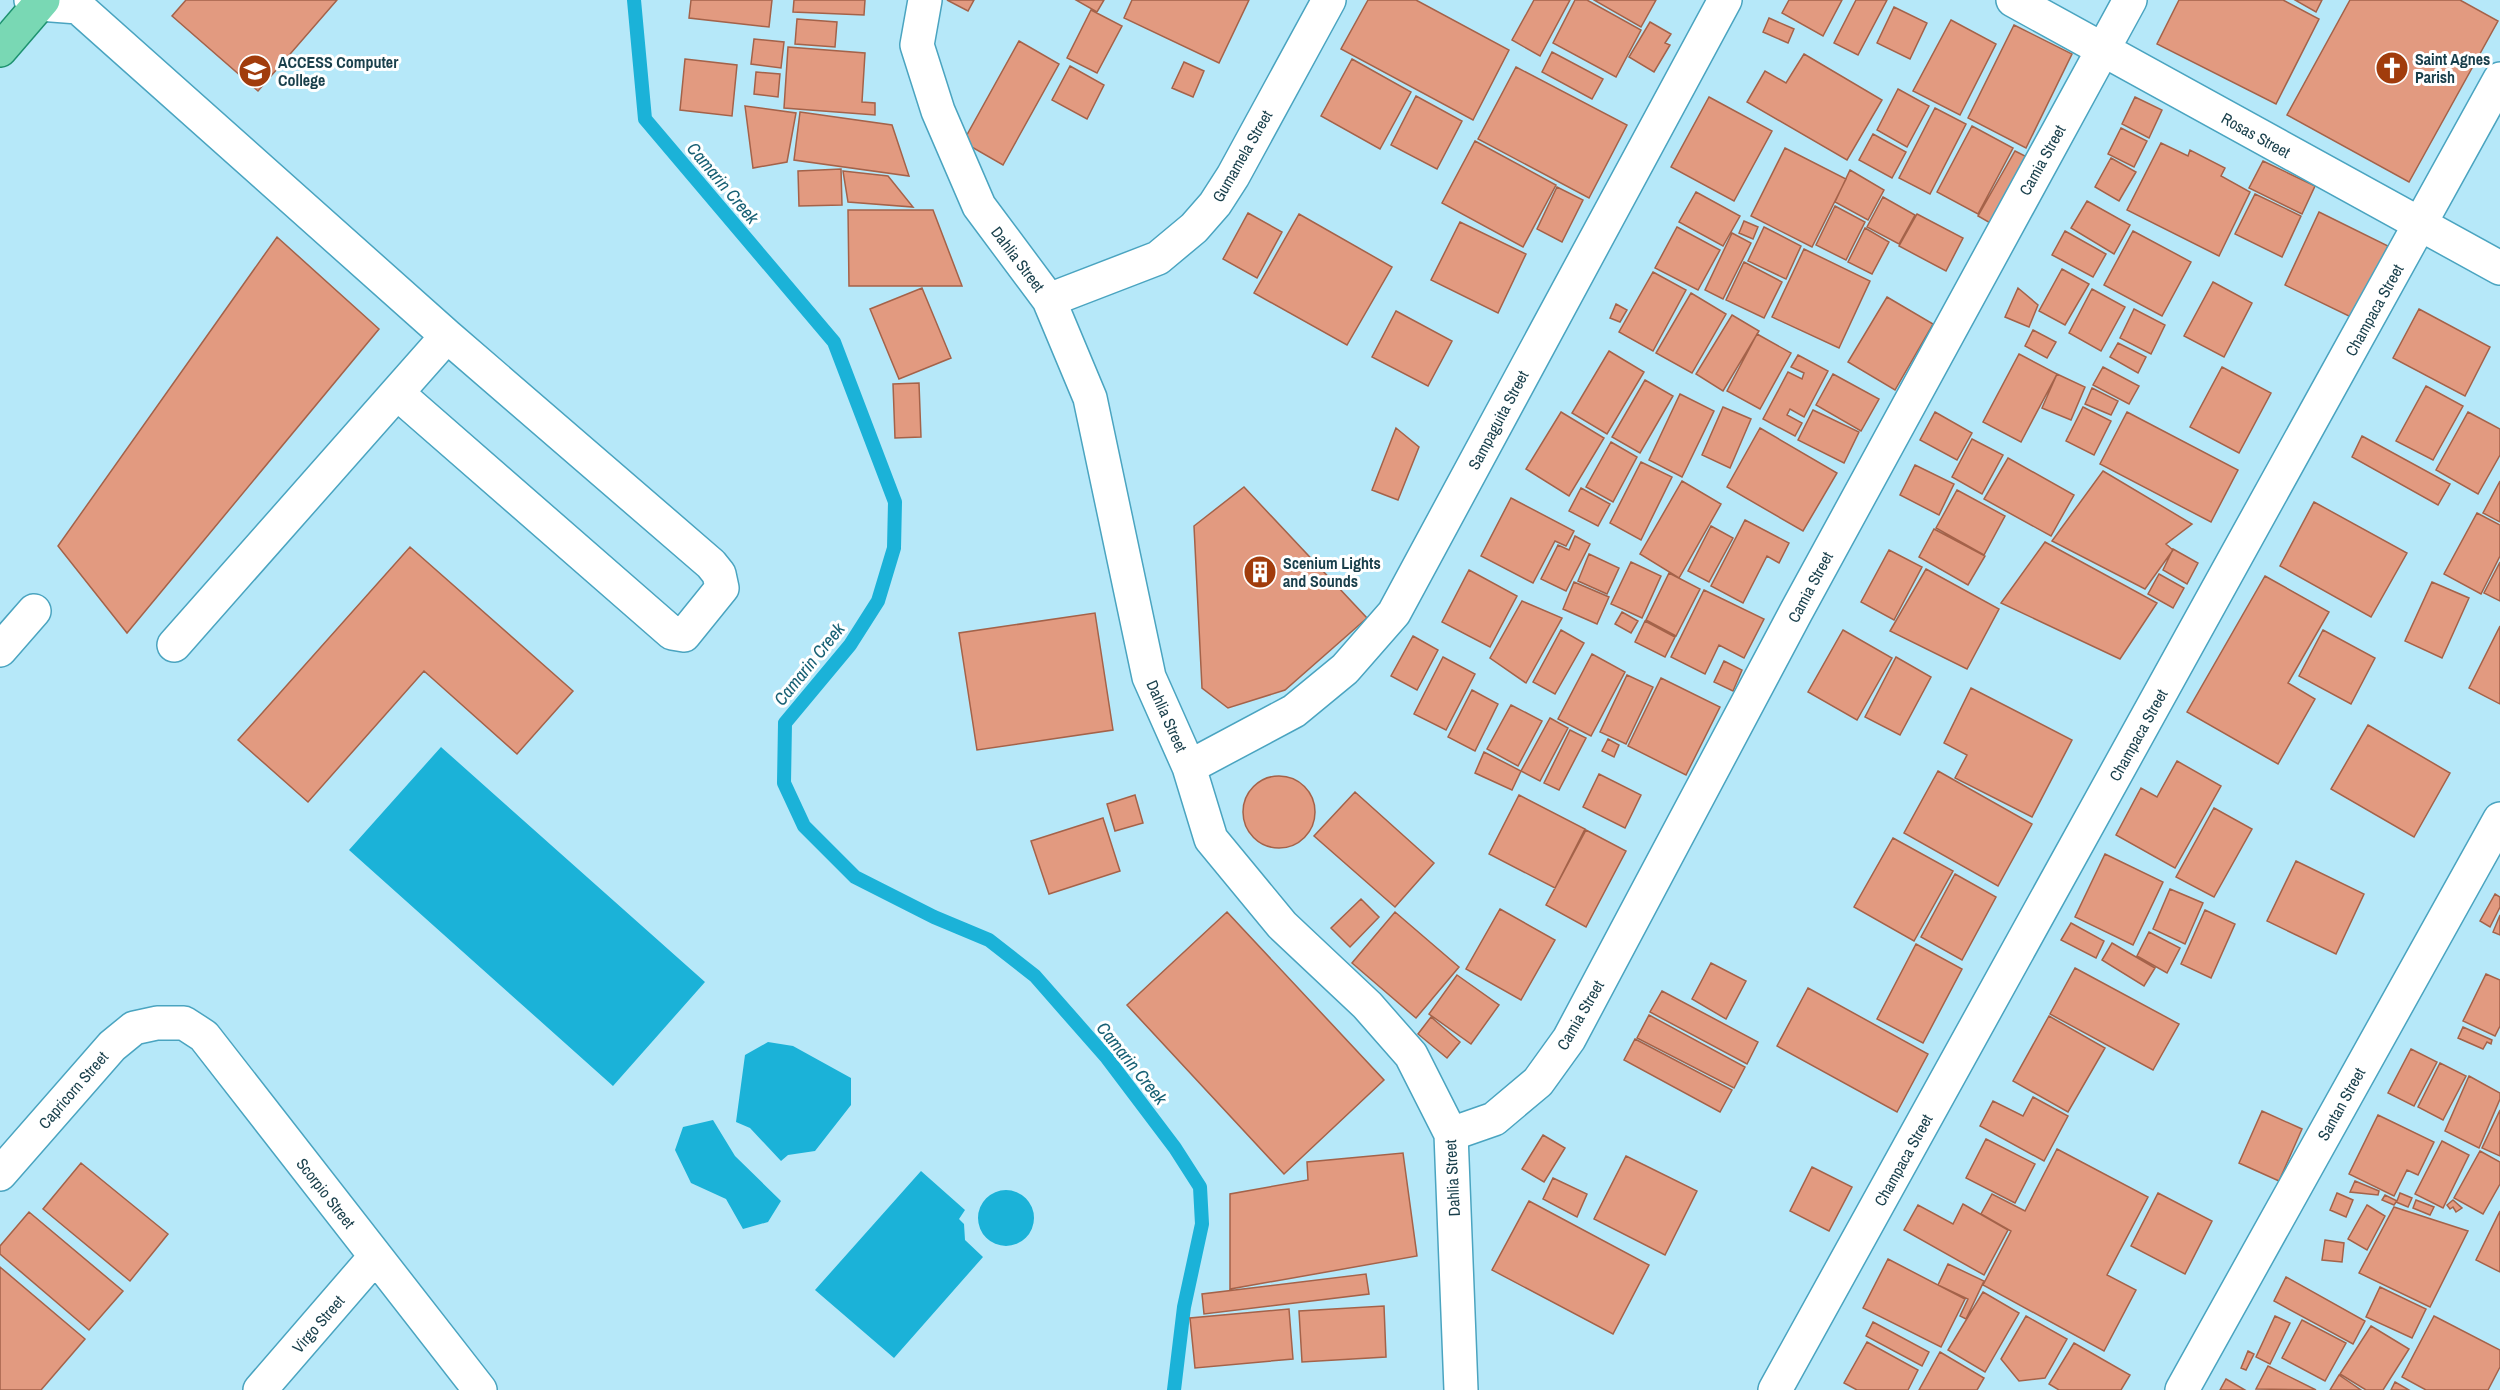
<svg xmlns="http://www.w3.org/2000/svg" width="2500" height="1390" viewBox="0 0 2500 1390" font-family="'Archivo Narrow',sans-serif">
<rect width="100%" height="100%" fill="#b6e8f9"/>
<path fill="#1bb2d8" d="M441 747 705 982 613 1086 349 850Z
M768 1042 793 1046 851 1078V1105L815 1151 788 1155 781 1161 750 1128 736 1122 745 1055Z
M713 1120 735 1156 781 1201 768 1222 743 1229 726 1199 691 1183 675 1150 683 1127Z
M921 1171 965 1210 959 1219 964 1224 965 1240 983 1257 894 1358 815 1290Z
M978 1218a28 28 0 1 1 56 0a28 28 0 1 1-56 0Z"/>
<g fill="none" stroke-linecap="round" stroke-linejoin="round">
<path stroke="#1bb2d8" stroke-width="14" d="M634 0 645 119 834 342 895 502 894 548 878 601 850 645 785 723 784 783 804 826 855 877 934 917 989 940 1035 976 1107 1058 1175 1148 1200 1187 1202 1224 1184 1307 1174 1390"/>
</g>
<path fill="#e29a80" stroke="#a46249" stroke-width="1.5" d="M186 0H337L258 91 172 16Z
M691 0H772L769 27 689 18Z
M794 0H865L864 15 793 12Z
M947 0H974L968 11Z
M1076 0H1104L1097 12Z
M1132 0H1249L1219 63 1124 18Z
M1368 0H1416L1509 50 1473 120 1341 49Z
M1534 0H1570L1540 56 1512 40Z
M1575 0H1587L1641 30 1616 77 1553 43Z
M1594 0H1656L1641 27Z
M1789 0H1842L1823 36 1782 13Z
M1856 0H1887L1858 55 1834 43Z
M2179 0H2283L2319 19 2276 104 2157 44Z
M2295 0H2322L2316 12Z
M2350 0H2460L2498 21 2409 182 2287 115Z
M1894 7 1927 23 1910 59 1877 43Z
M1091 10 1122 26 1097 73 1067 58Z
M1769 18 1794 29 1788 43 1763 32Z
M797 19 837 22 835 47 795 44Z
M1951 20 1996 44 1960 115 1913 91Z
M1650 22 1671 34 1665 43 1670 45 1654 72 1629 57Z
M2014 25 2072 54 2026 148 1968 118Z
M754 39 784 42 781 68 751 64Z
M1019 41 1059 64 1003 165 963 142Z
M788 47 865 53 862 102 875 103V115L784 108Z
M1552 52 1603 79 1592 99 1542 72Z
M1804 54 1882 100 1847 160 1747 102 1765 71 1786 83Z
M685 59 737 65 732 116 680 110Z
M1352 59 1411 92 1380 149 1321 116Z
M1184 62 1204 71 1193 97 1172 88Z
M1070 66 1104 85 1087 119 1052 100Z
M1516 67 1627 125 1589 198 1478 139Z
M756 72 780 74 778 97 754 94Z
M1898 89 1929 106 1907 147 1877 130Z
M1416 96 1462 121 1437 169 1391 145Z
M1709 97 1772 131 1734 201 1671 167Z
M2135 97 2162 110 2149 138 2122 124Z
M745 106 796 113 787 162 753 168Z
M1935 108 1966 124 1930 194 1899 178Z
M800 112 892 125 909 176 794 160Z
M1972 126 2013 148 1978 214 1937 192Z
M2121 128 2147 141 2134 167 2108 154Z
M1873 134 1906 152 1892 178 1859 160Z
M1475 141 1556 185 1523 247 1442 203Z
M2161 143 2188 156 2190 150 2225 168 2221 176 2250 192 2219 256 2127 210Z
M1785 148 1846 179 1812 247 1751 216Z
M2015 151 2029 158 1992 224 1978 216Z
M2111 158 2136 172 2119 201 2095 187Z
M2263 161 2315 186 2302 214 2249 188Z
M841 169 842 205 799 206 798 171Z
M1850 170 1884 190 1868 220 1835 202Z
M843 171 888 176 913 207 848 202Z
M1557 187 1583 200 1562 242 1537 229Z
M1696 192 1740 216 1723 246 1679 222Z
M2255 194 2301 216 2282 257 2235 234Z
M1883 197 1915 215 1899 244 1867 227Z
M2087 201 2130 225 2114 254 2071 228Z
M1835 206 1865 222 1846 260 1816 245Z
M848 210H933L962 286H849Z
M2319 212 2388 246 2353 318 2285 285Z
M1248 213 1282 232 1257 278 1223 259Z
M1299 214 1392 267 1347 345 1254 293Z
M1917 214 1963 238 1946 271 1899 246Z
M1744 221 1758 227 1753 239 1739 233Z
M1460 222 1526 254 1498 313 1431 280Z
M1677 227 1720 250 1698 290 1655 268Z
M1764 227 1801 246 1786 279 1748 261Z
M1865 228 1889 242 1872 274 1848 262Z
M2065 231 2106 254 2093 277 2052 255Z
M2133 231 2191 262 2162 316 2104 285Z
M1732 233 1751 243 1723 299 1705 290Z
M277 237 379 329 127 633 58 546Z
M1804 249 1870 281 1839 348 1772 317Z
M1744 262 1782 282 1764 318 1726 300Z
M2062 269 2089 284 2065 325 2039 311Z
M1653 272 1686 290 1653 351 1619 332Z
M2213 282 2252 303 2224 357 2184 336Z
M922 288 951 358 899 379 870 309Z
M2018 288 2038 305 2029 327 2005 317Z
M2092 289 2125 307 2101 351 2069 333Z
M1691 293 1726 314 1692 373 1656 353Z
M1887 297 1933 324 1895 390 1848 362Z
M1616 304 1627 310 1620 322 1610 318Z
M2134 309 2165 325 2151 354 2120 338Z
M2419 309 2490 347 2465 396 2393 358Z
M1396 311 1452 341 1428 386 1372 357Z
M1732 315 1759 331 1723 391 1696 374Z
M2033 330 2056 342 2047 358 2025 346Z
M1757 334 1791 353 1760 409 1727 391Z
M2118 343 2146 357 2138 373 2110 357Z
M1609 351 1644 372 1607 434 1572 413Z
M2019 354 2057 374 2021 442 1983 422Z
M1798 355 1828 371 1804 417 1790 409 1787 415 1802 423 1795 436 1763 419 1788 372 1802 379 1804 373 1791 367Z
M2103 367 2139 386 2129 404 2093 385Z
M2222 367 2271 393 2239 453 2190 427Z
M1833 374 1879 399 1861 431 1816 405Z
M2057 374 2085 387 2071 420 2042 408Z
M1645 380 1673 396 1640 453 1612 437Z
M919 383 921 437 895 438 893 384Z
M2426 386 2463 406 2433 460 2396 441Z
M2092 388 2118 401 2111 415 2085 404Z
M1680 394 1714 411 1682 477 1649 460Z
M1723 407 1751 419 1730 468 1702 455Z
M2083 407 2111 421 2094 455 2066 441Z
M1813 410 1859 432 1844 463 1798 440Z
M1561 412 1604 438 1569 496 1526 469Z
M1935 412 1972 433 1957 460 1920 440Z
M2127 412 2238 470 2211 522 2100 464Z
M2468 412 2500 429V455L2478 494 2436 470Z
M1396 428 1419 447 1398 500 1372 490Z
M1760 428 1837 473 1803 531 1727 487Z
M2362 436 2450 484 2438 505 2352 457Z
M1972 439 2003 455 1982 494 1952 477Z
M1611 442 1637 457 1613 502 1586 487Z
M2008 458 2074 495 2051 536 1984 499Z
M1641 462 1672 477 1641 540 1610 523Z
M1915 465 1954 484 1939 515 1900 495Z
M2103 471 2192 524 2166 544 2173 550 2145 589 2052 541Z
M1682 481 1721 504 1679 578 1640 554Z
M2500 481V522L2483 513Z
M1244 487 1367 618 1285 690 1228 708 1202 688 1194 526Z
M1581 488 1610 504 1598 526 1569 511Z
M1957 490 2005 516 1984 555 1936 528Z
M1511 498 1574 531 1566 546 1555 541 1533 583 1481 556Z
M2314 502 2407 553 2371 617 2280 566Z
M2477 513 2500 525V556L2481 594 2444 574Z
M1745 520 1789 543 1779 563 1767 556 1743 603 1711 586Z
M1711 526 1733 538 1709 582 1688 571Z
M1934 529 1985 556 1968 585 1919 557Z
M1575 536 1590 544 1566 591 1541 579 1558 545 1569 550Z
M2045 542 2157 603 2120 659 2001 603Z
M410 547 573 691 517 754 424 671 308 802 238 740Z
M2173 549 2198 563 2187 584 2163 570Z
M1889 550 1922 567 1894 620 1861 602Z
M1589 554 1619 568 1607 594 1578 581Z
M1631 562 1661 576 1642 618 1611 604Z
M2500 562V601L2484 593Z
M1926 569 1999 609 1967 669 1890 631Z
M1469 570 1517 596 1490 647 1442 622Z
M1669 573 1700 589 1676 636 1646 620Z
M2159 574 2184 588 2173 608 2148 594Z
M2265 576 2329 612 2288 683 2315 699 2278 764 2187 712Z
M1574 582 1609 597 1597 624 1563 609Z
M2432 582 2469 598 2442 658 2405 641Z
M1704 590 1764 619 1744 658 1719 645 1705 674 1671 657Z
M1522 601 1562 618 1526 683 1490 658Z
M1622 612 1638 621 1631 633 1615 624Z
M1095 613 1113 730 977 750 959 633Z
M1645 621 1675 637 1665 657 1635 642Z
M2500 626V704L2469 688Z
M1561 630 1584 643 1555 694 1533 682Z
M1843 630 1892 658 1857 720 1808 692Z
M2323 630 2375 658 2351 704 2299 676Z
M1413 636 1438 650 1417 690 1391 676Z
M1592 654 1625 672 1591 736 1558 719Z
M1443 657 1475 674 1446 730 1414 714Z
M1896 657 1931 677 1900 735 1865 717Z
M1724 661 1742 670 1733 691 1714 682Z
M1627 675 1653 687 1626 744 1600 732Z
M1661 678 1720 707 1686 775 1628 746Z
M1971 688 2072 740 2032 817 1955 778 1967 755 1944 743Z
M1472 690 1498 704 1475 751 1448 737Z
M1511 705 1542 721 1518 766 1487 749Z
M1550 718 1568 728 1540 781 1521 771Z
M2368 725 2450 773 2414 837 2331 789Z
M1570 730 1586 738 1559 790 1544 783Z
M1608 739 1619 745 1614 757 1602 751Z
M1484 752 1521 771 1512 790 1475 773Z
M2177 761 2221 786 2175 868 2116 835 2141 788 2157 797Z
M1938 771 2032 824 1998 886 1904 833Z
M1599 774 1641 795 1625 828 1583 807Z
M1243 812a36 36 0 1 1 72 0a36 36 0 1 1-72 0Z
M1355 792 1434 863 1395 907 1314 836Z
M1135 795 1143 823 1115 831 1107 804Z
M1519 795 1585 829 1555 888 1489 854Z
M2214 808 2252 829 2214 897 2176 877Z
M1103 818 1120 871 1049 894 1031 841Z
M1586 830 1626 851 1586 927 1546 905Z
M1893 838 1953 871 1914 941 1854 907Z
M2105 854 2163 882 2133 945 2075 917Z
M2296 861 2364 894 2336 954 2267 921Z
M1955 874 1996 897 1962 960 1921 937Z
M2170 889 2203 903 2185 944 2153 929Z
M2495 894 2500 897V907L2490 927 2480 921Z
M1361 899 1379 917 1350 947 1331 928Z
M1500 909 1555 940 1521 1000 1466 969Z
M2205 910 2235 924 2211 978 2181 964Z
M1227 912 1384 1080 1284 1174 1127 1005Z
M1395 912 1459 967 1416 1018 1352 963Z
M2500 915V935L2493 932Z
M2071 923 2104 941 2096 958 2061 940Z
M2149 932 2180 948 2167 973 2137 956Z
M2112 943 2155 968 2144 986 2102 960Z
M1916 944 1962 969 1923 1043 1877 1019Z
M1711 963 1746 981 1726 1019 1692 999Z
M2075 968 2179 1024 2153 1070 2050 1014Z
M2486 974 2500 980V1026L2495 1036 2463 1021Z
M1457 975 1499 1005 1471 1044 1429 1014Z
M1808 988 1928 1054 1897 1112 1777 1046Z
M1662 991 1758 1042 1747 1064 1650 1012Z
M1649 1015 1745 1067 1734 1088 1637 1038Z
M2049 1016 2105 1048 2068 1112 2013 1081Z
M1431 1017 1460 1042 1447 1058 1418 1034Z
M2463 1027 2492 1040 2491 1044 2487 1042 2483 1049 2458 1038Z
M1635 1039 1732 1090 1720 1112 1624 1060Z
M2411 1049 2437 1062 2414 1106 2388 1093Z
M2440 1063 2466 1076 2443 1120 2418 1107Z
M2469 1076 2500 1093V1099L2479 1148 2445 1131Z
M2033 1097 2068 1116 2044 1161 1980 1126 1993 1101 2023 1116Z
M2500 1110V1156L2482 1148Z
M2262 1111 2302 1129 2279 1181 2239 1163Z
M2378 1115 2434 1142 2418 1175 2407 1170 2394 1196 2349 1174Z
M1543 1135 1565 1148 1544 1182 1522 1169Z
M1986 1139 2035 1164 2015 1203 1966 1178Z
M2442 1141 2469 1155 2443 1208 2415 1194Z
M2057 1149 2148 1197 2107 1275 2136 1290 2104 1351 1983 1285 2011 1231 1981 1214 1992 1194 2025 1211Z
M2480 1151 2500 1162V1184L2483 1214 2454 1198Z
M1403 1153 1417 1256 1230 1289V1194L1308 1180 1307 1162Z
M1626 1156 1697 1191 1665 1255 1594 1219Z
M81 1163 168 1234 130 1281 43 1209Z
M1812 1167 1852 1187 1829 1231 1790 1211Z
M1553 1178 1587 1194 1577 1217 1543 1199Z
M2355 1181 2379 1191 2378 1195 2350 1192Z
M2158 1193 2212 1221 2185 1274 2131 1246Z
M2337 1193 2353 1200 2346 1217 2330 1210Z
M2400 1193 2412 1198 2408 1207 2396 1202 2394 1205 2382 1200 2385 1195 2397 1201Z
M2416 1200 2434 1207 2430 1215 2413 1208Z
M2453 1200 2462 1208 2456 1212 2453 1207 2450 1209 2447 1205Z
M1529 1201 1649 1265 1613 1334 1492 1270Z
M1963 1204 2008 1230 1984 1275 1904 1230 1918 1205 1953 1224Z
M2367 1205 2385 1216 2367 1250 2348 1239Z
M2394 1207 2468 1231 2430 1307 2359 1273Z
M2500 1211V1272L2476 1260Z
M29 1212 123 1291 89 1330 0 1254V1246Z
M2325 1240 2344 1243 2342 1262 2322 1260Z
M1888 1259 1965 1299 1941 1347 1863 1308Z
M1948 1264 1984 1281 1966 1319 1960 1316 1968 1299 1938 1285Z
M0 1267 85 1339 41 1390H0Z
M1366 1274 1369 1294 1204 1314 1202 1294Z
M2286 1277 2365 1321 2353 1344 2274 1301Z
M2380 1287 2426 1309 2412 1338 2366 1317Z
M1983 1292 2019 1313 1985 1372 1948 1350Z
M1384 1306 1386 1357 1302 1362 1299 1311Z
M1289 1309 1293 1359 1195 1368 1190 1318Z
M2026 1316 2067 1339 2045 1378 2019 1381 2001 1359Z
M2275 1316 2290 1323 2270 1364 2256 1357Z
M2434 1316 2500 1350V1367L2488 1390H2426L2402 1377Z
M2302 1320 2346 1343 2325 1381 2282 1358Z
M1873 1322 1929 1352 1922 1366 1866 1336Z
M2371 1326 2409 1349 2383 1390H2366L2340 1374Z
M1867 1342 1918 1370 1908 1390H1857L1844 1383Z
M2074 1343 2130 1375 2121 1390H2059L2049 1384Z
M2248 1351 2254 1354 2246 1370 2241 1368Z
M1940 1352 1984 1378 1977 1390H1919Z
M2268 1366 2316 1390 2256 1389Z
M2339 1375 2361 1390H2330Z
M2226 1379 2245 1390H2220Z
M2395 1382 2409 1390H2391Z"/>
<g fill="none" stroke-linecap="round" stroke-linejoin="round">
<g stroke="#4aa4c0" stroke-width="36">
<path id="minor" d="M31 0 39 4 78 7 447 336 711 564 719 574 722 588 684 635 672 633 397 393
M925 0 917 45 938 111 979 206 1049 300 1090 398 1149 677 1189 767 1211 839 1282 925 1367 1005 1411 1055 1451 1134 1461 1390
M2013 0 2500 268
M1049 300 1158 258 1194 228 1215 204 1233 176 1329 0
M174 645 447 336
M0 650 34 611
M1189 767 1294 711 1345 669 1394 613 1725 0
M1451 1134 1494 1119 1538 1082 1569 1039 1796 612 2130 0
M0 1174 112 1046 134 1028 157 1023H184L204 1036 480 1390
M260 1390 375 1257
M1775 1390 2500 79
M2182 1390 2500 819"/>
</g>
<g stroke="#1d926f" stroke-width="36">
<path id="major" d="M0 50 43 0"/>
</g>
<use href="#minor" stroke="#fff" stroke-width="33"/>
<use href="#major" stroke="#79d8b4" stroke-width="33"/>
</g>
<defs>
<g id="church-disc" transform="scale(1.725)"><circle r="9.5" fill="#a13c0c" stroke="#fff"/><path d="M-1.2-6h2.4v3.5h3.3v2.4h-3.3V6h-2.4V-.1h-3.3v-2.4h3.3Z" fill="#fff"/></g>
<g id="university-disc" transform="scale(1.725)"><circle r="9.5" fill="#a13c0c" stroke="#fff"/><path d="M0-5L7-2L0 1L-7-2ZM-4 1L0 2.5L4 1V4Q0 6-4 4Z" fill="#fff"/></g>
<g id="building-disc" transform="scale(1.725)"><circle r="9.5" fill="#a13c0c" stroke="#fff"/><path d="M-4-6H4V6H1V3H-1V6H-4ZM-2.5-4.3h1.7v1.8h-1.7ZM.8-4.3h1.7v1.8H.8ZM-2.5-1h1.7V.8h-1.7ZM.8-1h1.7V.8H.8Z" fill="#fff"/></g>
</defs>
<g fill-rule="evenodd">
<use href="#church-disc" x="2392" y="68"/>
<use href="#university-disc" x="255" y="71"/>
<use href="#building-disc" x="1260" y="572"/>
</g>
<g text-anchor="middle" dominant-baseline="central" stroke-width="6" stroke-linejoin="round" paint-order="stroke">
<g font-size="16" font-weight="bold" fill="#193f4b" stroke="#fff" text-anchor="start">
<text x="2415" y="59">Saint Agnes<tspan x="2415" dy="18">Parish</tspan></text>
<text x="278" y="62">ACCESS Computer<tspan x="278" dy="18">College</tspan></text>
<text x="1283" y="563">Scenium Lights<tspan x="1283" dy="18">and Sounds</tspan></text>
</g>
<g font-size="16" fill="#193f4b" stroke="#fff">
<text transform="translate(2256 135) rotate(29)">Rosas Street</text>
<text transform="translate(1242 156) rotate(-60)">Gumamela Street</text>
<text transform="translate(2042 160) rotate(-61)">Camia Street</text>
<text transform="translate(1018 259) rotate(53)">Dahlia Street</text>
<text transform="translate(2374 310) rotate(-61)">Champaca Street</text>
<text transform="translate(1498 420) rotate(-62)">Sampaguita Street</text>
<text transform="translate(1810 587) rotate(-62)">Camia Street</text>
<text transform="translate(1167 716) rotate(66)">Dahlia Street</text>
<text transform="translate(2138 735) rotate(-61)">Champaca Street</text>
<text transform="translate(1580 1015) rotate(-60)">Camia Street</text>
<text transform="translate(73 1090) rotate(-49)">Capricorn Street</text>
<text transform="translate(2341 1104) rotate(-61)">Santan Street</text>
<text transform="translate(1903 1160) rotate(-61)">Champaca Street</text>
<text transform="translate(1452 1178) rotate(-93)">Dahlia Street</text>
<text transform="translate(326 1193) rotate(52)">Scorpio Street</text>
<text transform="translate(318 1324) rotate(-49)">Virgo Street</text>
</g>
<g font-size="18" font-style="italic" fill="#176074" stroke="#fff">
<text transform="translate(723 183) rotate(50)">Camarin Creek</text>
<text transform="translate(809 664) rotate(-51)">Camarin Creek</text>
<text transform="translate(1132 1063) rotate(51)">Camarin Creek</text>
</g>
</g>
</svg>
